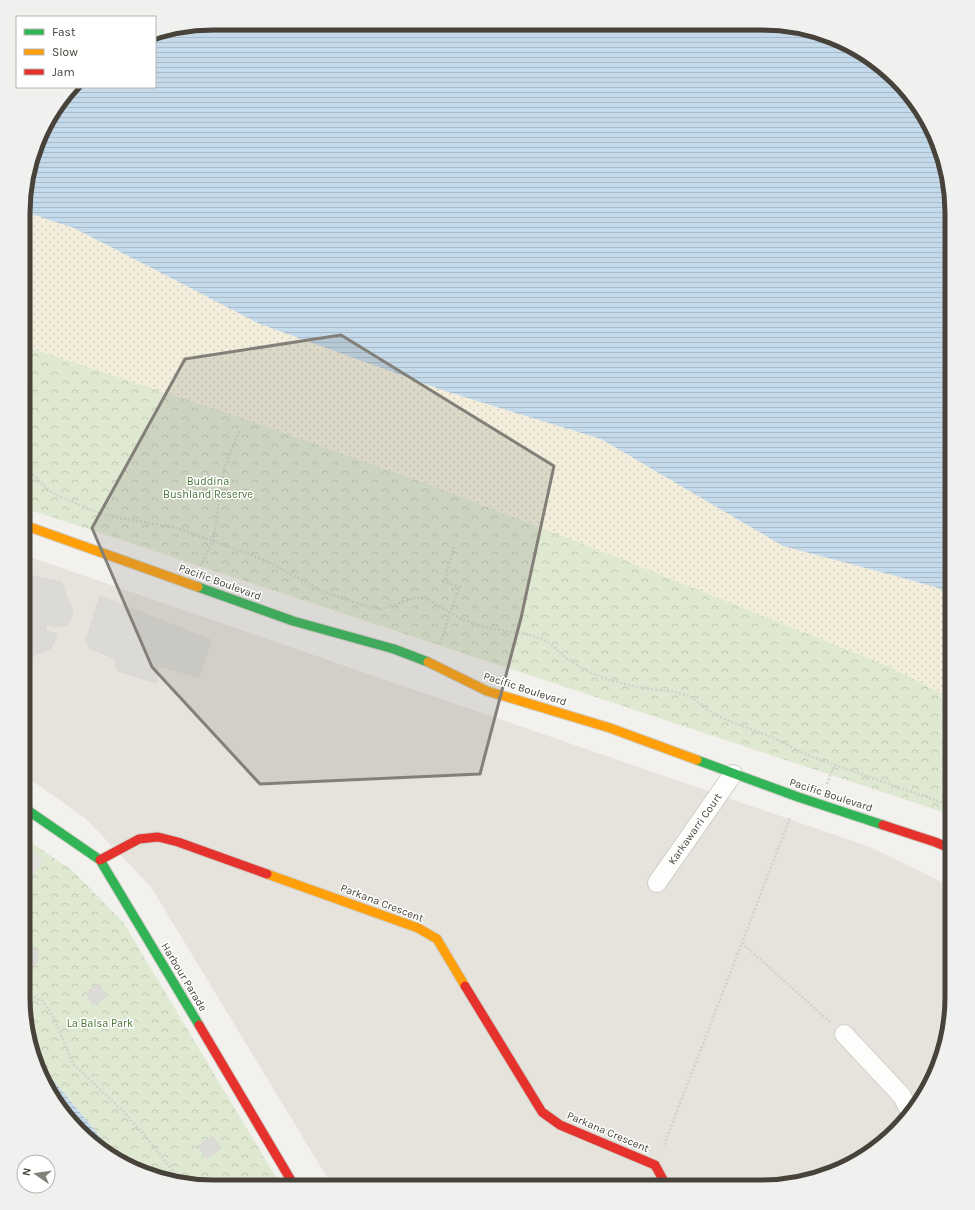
<svg xmlns="http://www.w3.org/2000/svg" width="975" height="1210" viewBox="0 0 975 1210" font-family="Karla,sans-serif">
<defs>
<pattern id="sand-dots" width="8" height="8" patternUnits="userSpaceOnUse"><rect width="8" height="8" fill="#f3eedc"/><path d="M2 2h.1M6 6h.1" fill="none" stroke="#d2cdbe" stroke-width="1.8" stroke-linecap="round"/></pattern>
<pattern id="park-crowns" width="20" height="18" patternUnits="userSpaceOnUse"><rect width="20" height="18" fill="#dfe9d1"/><path d="M2 6a3 3 0 1 1 6 0M12 15a3 3 0 1 1 6 0" fill="none" stroke="#c1c9b4"/></pattern>
<pattern id="water-rules" width="6" height="5" patternUnits="userSpaceOnUse"><rect width="6" height="5" fill="#c4daea"/><path d="M0 2.5h6" fill="none" stroke="#aabcc9"/></pattern>
</defs>
<rect width="100%" height="100%" fill="#f2f1ee"/>
<path fill="#e5e3dc" d="M24 555 870 847 952 887V1010L942 1058 920 1102 857 1162 774 1187H333L151 887 85 818 23 774Z"/>
<path fill="url(#sand-dots)" d="M25 212 74 228 260 324 445 391 601 439 783 546 896 576 952 592V699L890 667 619 558 441 489 239 417 24 346Z"/>
<path fill="url(#park-crowns)" d="M24 346 239 417 441 489 619 558 890 667 952 699V815L24 508Z
M23 837 73 871 123 922 282 1187H200L152 1177 121 1162 34 1057 30 1046 23 997Z"/>
<path fill="#e3e2df" d="M23 846 44 860 23 890Z"/>
<path fill="url(#water-rules)" d="M213 23 787 25 868 55 927 118 946 164 952 213V592L896 576 783 546 601 439 445 391 260 324 74 228 25 212V188L48 118 74 87H155V33Z
M34 1057 121 1162 108 1155 48 1092Z"/>
<path fill="#dbdad6" stroke="#dad8d4" d="M31 576 61 582 73 612 68 625 56 627 46 624V631L57 634 51 648 33 656 24 652 29 635 24 634V593L26 594Z
M100 596 211 640 199 677 158 666 156 683 118 671 114 658 89 648 86 640Z
M29 945 39 952 37 963 28 968 23 965V947Z
M99 984 106 997 93 1005 86 992Z
M212 1136 221 1148 207 1158 198 1146Z"/>
<g fill="none" stroke-linecap="round" stroke-linejoin="round">
<g stroke="#d0cecb" stroke-width="20">
<path id="street" d="M657 883 733 774
M844 1034 902 1096 910 1112"/>
</g>
<g stroke="#d0cec6" stroke-width="11">
<path id="fast" d="M198 587 293 621 394 649 428 662
M697 760 798 797 883 825
M23 807 100 860 199 1025"/>
</g>
<g stroke="#d0cec6" stroke-width="11">
<path id="slow" d="M24 525 198 587
M428 662 487 691 610 728 697 760
M267 874 418 928 437 939 465 986"/>
</g>
<g stroke="#d0cec6" stroke-width="11">
<path id="jam" d="M883 825 935 842 952 849
M100 860 139 839 158 837 178 842 267 874
M465 986 542 1112 560 1125 655 1165 667 1187
M199 1025 295 1187"/>
</g>
<path stroke="#d2d1cc" stroke-width="2.5" stroke-dasharray="2 2" stroke-linecap="butt" d="M24 466 52 493 101 514 125 519 174 527 267 561 322 591 371 608 382 609 414 598H426L461 619 488 628 531 635 548 642 566 658 585 670 607 679 636 687 675 692 691 697 708 710 724 719 769 736 812 757 952 806
M200 566 213 541 224 468 240 430
M440 644 450 612 460 587 444 582 454 547
M827 784 834 765
M742 943 830 1022
M23 992 42 1001 50 1011 59 1030 73 1064 124 1112 152 1144 182 1183
M664 1145 790 818"/>
<use href="#street" stroke="#fdfdfc" stroke-width="18"/>
<use href="#fast" stroke="#30b455" stroke-width="9"/>
<use href="#slow" stroke="#ff9f0a" stroke-width="9"/>
<use href="#jam" stroke="#e5322d" stroke-width="9"/>
</g>
<path fill="#838079" fill-opacity="0.2" stroke="#838079" stroke-width="3" stroke-linejoin="round" d="M341 335 554 466 521 618 480 774 260 784 152 667 92 528 185 359Z"/>
<g text-anchor="middle" dominant-baseline="central" stroke-width="3" stroke-linejoin="round" paint-order="stroke">
<g font-size="11" fill="#4a7334" stroke="#fff">
<text x="208" y="481">Buddina<tspan x="208" dy="13">Bushland Reserve</tspan></text>
<text x="100" y="1023">La Balsa Park</text>
</g>
<g font-size="11" fill="#47433a" stroke="#fff">
<text transform="translate(220 582) rotate(20)">Pacific Boulevard</text>
<text transform="translate(525 689) rotate(18)">Pacific Boulevard</text>
<text transform="translate(831 795) rotate(18)">Pacific Boulevard</text>
<text transform="translate(695 829) rotate(-55)">Karkawarri Court</text>
<text transform="translate(382 903) rotate(21)">Parkana Crescent</text>
<text transform="translate(184 977) rotate(59)">Harbour Parade</text>
<text transform="translate(608 1132) rotate(23)">Parkana Crescent</text>
</g>
</g>
<path d="M0 0H975V1210H0ZM213 30H762A183 183 0 0 1 945 213V997A183 183 0 0 1 762 1180H213A183 183 0 0 1 30 997V213A183 183 0 0 1 213 30Z" fill="#f0f0ef" fill-rule="evenodd"/>
<path fill="none" stroke="#47433a" stroke-width="5" d="M213 30H762A183 183 0 0 1 945 213V997A183 183 0 0 1 762 1180H213A183 183 0 0 1 30 997V213A183 183 0 0 1 213 30Z"/>
<rect x="16" y="16" width="140" height="72" fill="#ffffff" stroke="#b5b4b0"/>
<rect x="24" y="29" width="20" height="6" fill="#30b455" stroke="#b5b4b0"/>
<text x="52" y="36" font-size="12" fill="#47433a">Fast</text>
<rect x="24" y="49" width="20" height="6" fill="#ff9f0a" stroke="#b5b4b0"/>
<text x="52" y="56" font-size="12" fill="#47433a">Slow</text>
<rect x="24" y="69" width="20" height="6" fill="#e5322d" stroke="#b5b4b0"/>
<text x="52" y="76" font-size="12" fill="#47433a">Jam</text>
<g transform="translate(36 1174) rotate(283)"><circle r="19" fill="#ffffff" stroke="#b5b4b0"/>
<path d="M0-3L7 15L0 10L-7 15Z" fill="#838079"/>
<text y="-6" font-size="11" font-weight="bold" text-anchor="middle" fill="#47433a">N</text>
</g>
</svg>
